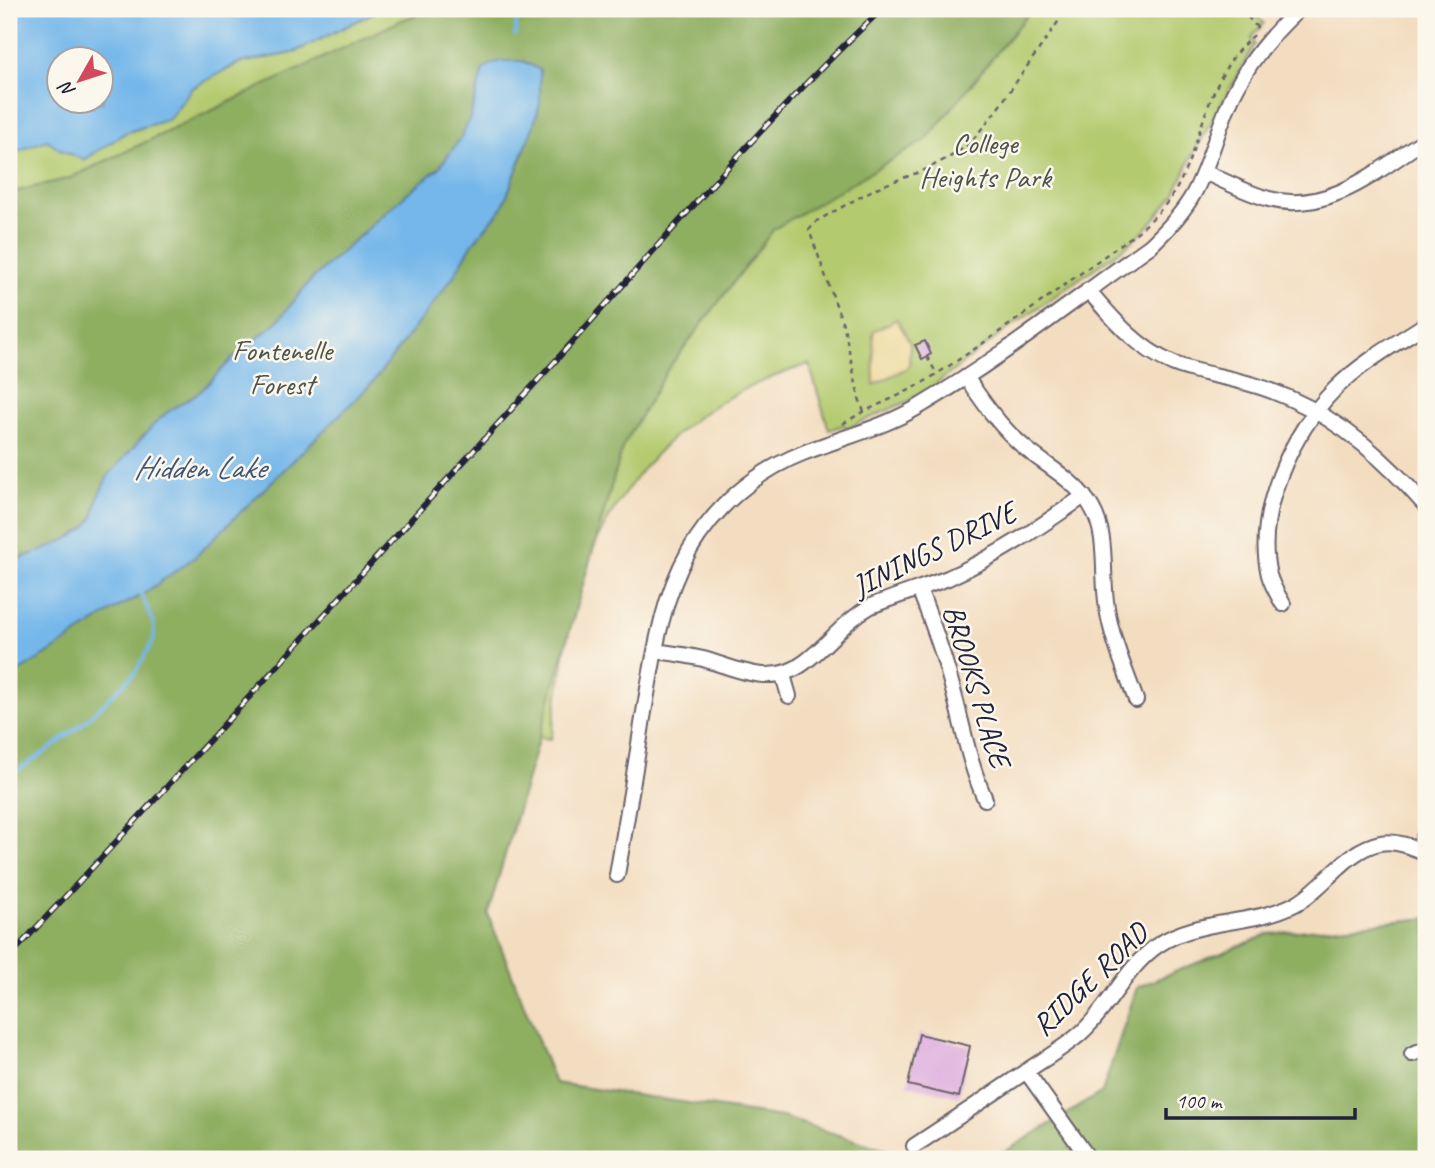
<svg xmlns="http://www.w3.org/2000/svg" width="1435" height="1168" viewBox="0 0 1435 1168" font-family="Caveat,sans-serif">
<rect width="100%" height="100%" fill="#fbf7ec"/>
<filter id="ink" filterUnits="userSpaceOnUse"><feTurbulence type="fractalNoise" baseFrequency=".0143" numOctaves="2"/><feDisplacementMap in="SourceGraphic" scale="14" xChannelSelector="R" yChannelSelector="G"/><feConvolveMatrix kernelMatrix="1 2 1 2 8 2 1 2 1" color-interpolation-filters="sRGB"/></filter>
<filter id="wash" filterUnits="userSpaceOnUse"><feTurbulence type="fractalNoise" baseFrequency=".00686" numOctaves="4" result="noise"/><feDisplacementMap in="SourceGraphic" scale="28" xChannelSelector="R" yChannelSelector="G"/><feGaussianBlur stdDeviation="1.57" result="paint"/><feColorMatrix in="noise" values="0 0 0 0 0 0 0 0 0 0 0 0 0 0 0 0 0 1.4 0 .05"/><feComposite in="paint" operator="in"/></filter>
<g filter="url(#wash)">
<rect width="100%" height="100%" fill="#f3ddc0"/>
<path fill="#b3ca6e" stroke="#6a7654" stroke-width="2" d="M381 9H1249L1264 23 1251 38 1255 44 1191 158 1174 195 1146 229 1125 247 1013 325 920 396 847 428 844 425 829 430 809 364C781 373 753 384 726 399 658 437 604 508 581 582 565 632 560 687 551 739L540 737 448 594 9 1159V154L47 140 61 150 84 159 125 133 169 119 192 88 239 63 293 53Z"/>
<path fill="#8eae61" stroke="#58684e" stroke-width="2" d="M431 9H1032L927 139 774 229 668 369 623 446 488 914 555 1083 782 1117 914 1159H9V677L46 655 118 607 142 595 195 557 373 382 453 277 473 243 502 208 523 155 540 104 523 61H501L483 70 470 118 462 136 439 168 405 195 312 279 276 323 232 359 201 391 187 400 85 528C64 543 35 558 9 560V193L70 178 400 21Z
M1426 918V1159H993L1102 1092 1137 987 1269 934Z"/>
<path fill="#eeda9e" stroke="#887e6c" stroke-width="2" d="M897 319 910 343 909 367 874 385 873 331Z"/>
<path fill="#75b7ea" stroke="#4c6c92" stroke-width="2" fill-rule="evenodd" d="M9 9H381L293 53 239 63 192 88 169 119 125 133 84 160 61 150 47 140 9 154ZM60 60H102V102H60Z
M501 61H523L540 70V104L533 127 502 208 473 243 453 277 373 382 195 557 142 595 118 607 46 655 9 677V560L18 559 46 549 74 536 85 528 93 518 99 494 108 476 156 422 169 411 201 391 232 359 276 323 312 279 405 195 439 168 462 136 470 118 483 70 491 64Z"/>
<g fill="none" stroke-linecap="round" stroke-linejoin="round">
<path stroke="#75b7ea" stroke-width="3.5" d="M515 35 518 9
M9 776 55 745 82 724 135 673 154 639V625L142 595"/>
</g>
<g id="blocks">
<path fill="#ddaadf" d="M925 341 931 354 922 359 915 345Z
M919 1034 970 1046 959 1097 908 1085Z"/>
</g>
</g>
<g filter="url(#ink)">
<use href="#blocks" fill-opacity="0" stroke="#6b636a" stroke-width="2"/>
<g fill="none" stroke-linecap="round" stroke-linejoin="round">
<g stroke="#6b636a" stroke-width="18">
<path id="minor" d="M1204 172C1225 181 1247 193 1269 199 1329 215 1379 169 1426 139
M1088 290C1112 318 1137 348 1172 363 1193 372 1216 375 1239 381 1256 385 1273 391 1289 398 1344 422 1387 462 1426 506
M966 377C983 402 1000 427 1024 447 1046 466 1077 481 1092 508 1109 537 1101 576 1107 608 1112 640 1125 669 1136 700
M919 589C933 624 945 658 954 694 964 731 969 763 985 799
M1283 604C1278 595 1272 586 1269 575 1254 513 1292 432 1335 389 1361 363 1395 344 1426 324
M655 651C670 653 687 655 703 659 739 669 771 688 805 662 829 644 844 621 871 606 896 596 922 588 948 578 997 556 1040 527 1084 496
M783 675 789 696
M1420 850 1426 831
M617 875C626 823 635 771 643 718 653 661 660 602 689 551 715 507 755 472 803 453 843 437 883 428 920 406 1000 359 1074 300 1150 246 1167 230 1183 213 1194 193 1211 161 1218 125 1234 93 1249 61 1273 33 1299 9
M1412 1054 1426 1049
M1026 1071 1089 1159
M914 1146C951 1122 988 1097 1025 1072 1044 1059 1064 1048 1081 1033 1110 1007 1125 968 1158 945 1198 918 1252 926 1295 904 1325 888 1345 850 1380 843 1396 840 1412 847 1426 853"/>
</g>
<path stroke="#6b636a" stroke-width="2.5" stroke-dasharray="5 5" stroke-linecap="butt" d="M1241 9 1260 31
M927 357 937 374
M864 412 859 398 844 327 809 230 817 221 876 188 925 170 957 153 971 142 996 111 1067 9
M843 424C868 407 898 398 924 382 993 339 1058 289 1124 242 1145 227 1167 207 1179 184 1204 134 1209 69 1257 33"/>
<use href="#minor" stroke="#fff" stroke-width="14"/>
<g stroke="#22223b" stroke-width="6">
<path id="rail" d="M9 957C188 766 363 572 539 379 652 255 759 124 882 9"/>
</g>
<use href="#rail" stroke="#fbf7ec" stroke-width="3.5" stroke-dasharray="10" stroke-linecap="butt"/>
</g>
</g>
<g text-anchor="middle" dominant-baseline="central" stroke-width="5" stroke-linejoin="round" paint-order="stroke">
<g font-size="30" fill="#4e544a" stroke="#fbf7ec">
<text x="985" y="143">College<tspan x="985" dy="34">Heights Park</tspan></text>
<text x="282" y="350">Fontenelle<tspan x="282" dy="34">Forest</tspan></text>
</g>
<g font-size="30" fill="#22223b" stroke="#fbf7ec">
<text transform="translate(934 549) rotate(-26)">JININGS DRIVE</text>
<text transform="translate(977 686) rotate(73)">BROOKS PLACE</text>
<text transform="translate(1090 979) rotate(-44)">RIDGE ROAD</text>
</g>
<g font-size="32" font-style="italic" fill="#3f5678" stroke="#fbf7ec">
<text x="199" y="467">Hidden Lake</text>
</g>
</g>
<rect width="1435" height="1168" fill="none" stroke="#fbf7ec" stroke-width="35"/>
<g transform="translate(80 80) rotate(231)"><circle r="33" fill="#fbf7ec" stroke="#a4a2a5" stroke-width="2"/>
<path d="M0-5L12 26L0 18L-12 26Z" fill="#d1495b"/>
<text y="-10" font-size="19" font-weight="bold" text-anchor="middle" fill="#22223b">N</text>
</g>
<path d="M1166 1108v10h189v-10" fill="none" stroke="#22223b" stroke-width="3.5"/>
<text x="1176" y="1108" font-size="21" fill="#22223b" stroke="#fbf7ec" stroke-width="5" paint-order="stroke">100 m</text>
</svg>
